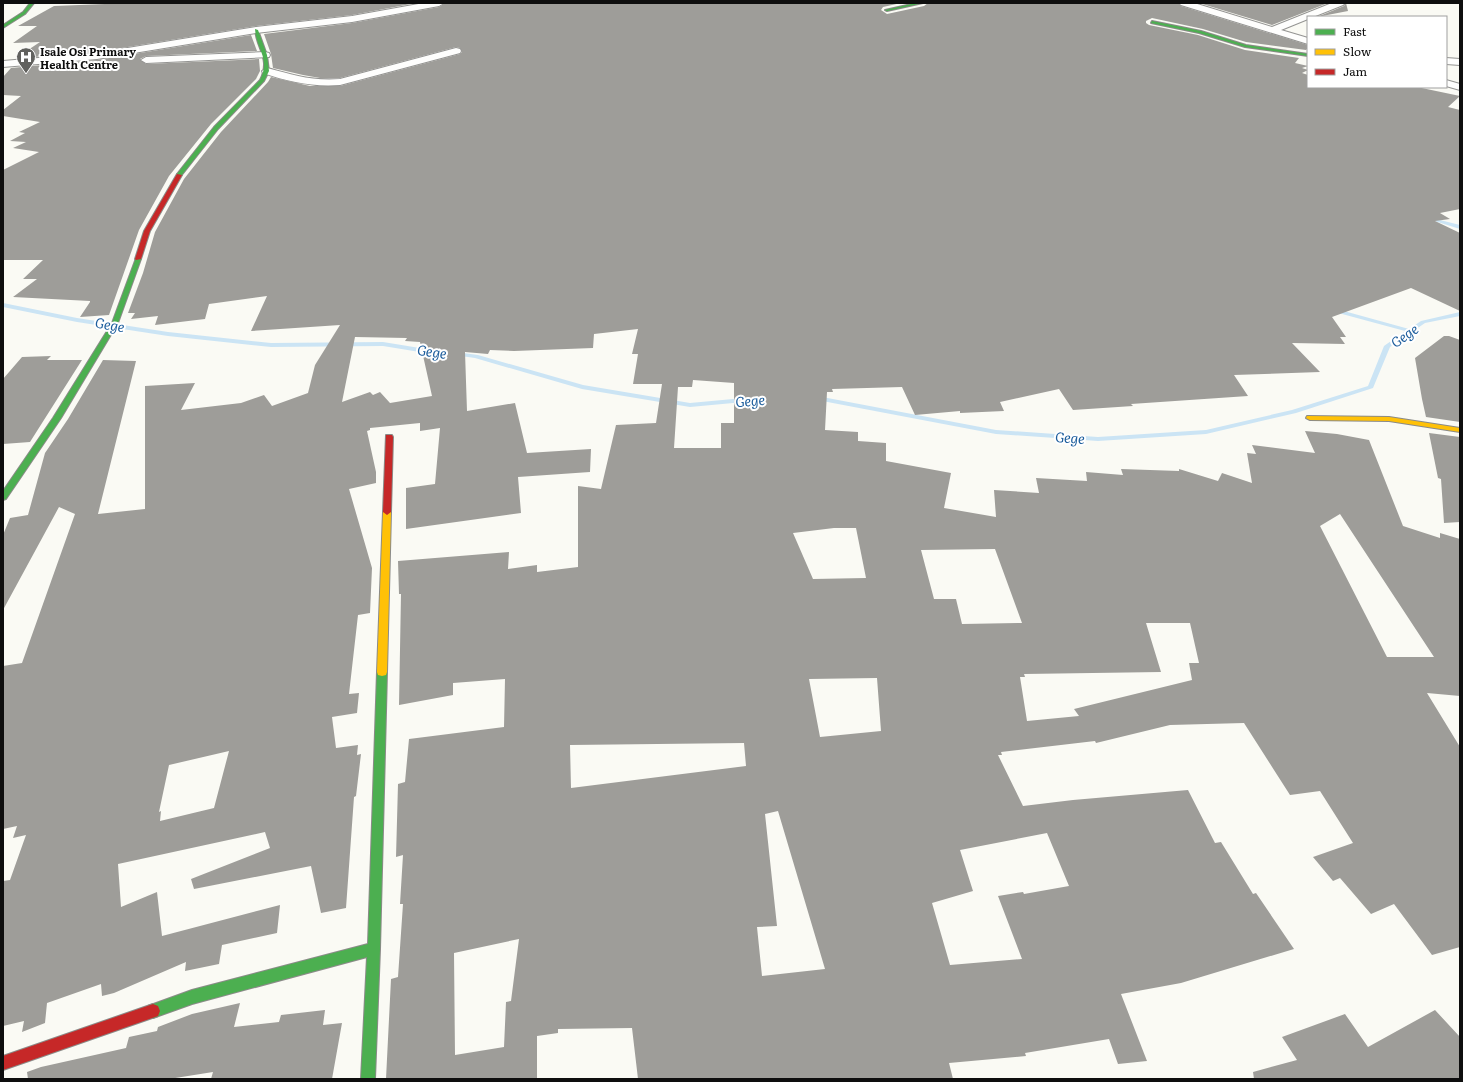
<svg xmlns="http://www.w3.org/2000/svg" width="1463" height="1082" viewBox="0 0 1463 1082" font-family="Literata,serif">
<rect width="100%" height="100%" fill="#fafaf4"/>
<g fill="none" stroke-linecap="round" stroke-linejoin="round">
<path fill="#cbe4f4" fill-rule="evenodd" d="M1428 217 1460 225V229L1428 219Z
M3 303 77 318 168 332 271 343 383 342 432 350 435 352 432 354 383 346 271 347 168 336 77 322 3 307Z
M1333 308 1409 329 1421 321 1460 312V316L1425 323 1390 347 1373 388 1296 413 1206 434 1098 441 996 434 817 400 814 398 817 396 996 430 1098 437 1206 430 1292 410 1368 386 1384 346 1405 331 1331 311V309Z
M456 352 478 355 583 385 690 403 744 398 747 400 744 402 690 407 582 389 475 358 454 355V353Z"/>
</g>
<path fill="#9e9d99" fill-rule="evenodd" d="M130 3H416L352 15 256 26 97 52 21 58 28 50 40 42 13 43 37 26H18L54 6Z
M445 3H901L883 7 881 10 887 14 924 6 928 3H1178L1181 6 1308 45V48L1306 50 1246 42 1203 29 1152 18 1146 21V23L1149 25 1198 35 1245 50 1299 58 1295 63 1308 66 1302 68 1308 70 1302 73 1308 75V87H1417L1460 96 1448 107 1460 110V209L1440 213 1450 219 1435 221 1460 233V311L1411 288 1332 317 1346 337H1340L1345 344 1292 343 1320 372 1234 375 1248 396 1131 404 1133 406 1073 410 1059 389 1000 402 1004 411 960 413V411L915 415 902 387 832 389 833 392H827L825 430 858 432V441L886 443V461L951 473 944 508 996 517 994 490 1039 493 1036 478 1087 481 1086 472 1123 475 1121 469 1179 471V469L1218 481 1222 473 1252 483 1247 453 1256 454 1252 445 1315 453 1305 431 1337 434 1369 440 1403 526 1440 538V533L1460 539V696L1427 693 1460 747V947L1432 955 1394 904 1371 914 1340 878 1333 881 1313 857 1353 843 1320 791 1290 795 1244 723 1170 725 1096 743 1095 741 1001 752 1002 755H998L1023 806 1073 800 1188 790 1215 843 1221 842 1253 894 1256 893 1294 949 1181 983 1121 994 1147 1061 1118 1064 1109 1039 1025 1053 1026 1056 949 1063 953 1079H638L632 1028 558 1029V1033L537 1036V1079H386L391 979 398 977 403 904H400L403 855 396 857 398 784 405 782 409 739 504 727 505 679 453 683V695L399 705 401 594H399L398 561 509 552 508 569 537 565V572L578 567V486L601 489 616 425 656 423 662 384H633L638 354H632L638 329 594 334 593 348 514 351 490 350 488 354 465 352 467 411 515 403 527 453 591 449 590 472 518 477 521 513 406 529V488L435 484 440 428 420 431V423L370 428V430L367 431 376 472V483L349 489 372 568 370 613 358 615 349 694 359 693 357 713 332 717 336 748 358 745 357 755 361 754 356 796 354 797 346 908 321 913 311 866 194 889 191 879 270 848 265 832 118 864 121 907 157 892 162 936 280 905 277 933 222 945 219 964 185 971 186 962 114 993 102 996 101 984 47 1003 45 1023 22 1032 24 1021 3 1026V881L10 880 26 835 13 838 17 826 3 829V666L22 663 75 514 59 507 3 610V535L10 518 28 515 45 453 68 419 103 360 136 361 98 514 145 509V386L195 383 181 410 241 403 264 395 272 406 308 393 315 365 340 325 251 331 267 296 209 304 205 319 155 325 158 316 131 319 135 313H128L143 273 155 232 184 179 221 132 268 82 271 77 310 86H340L460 54 462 52 460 48 456 47 340 78H320L303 75 273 68 271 54 264 34 352 23 439 7ZM355 337 407 338 405 341 420 342 432 396 390 403 380 392 373 395 370 392 342 402ZM693 380 734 383V423H721V448H674L678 387H692ZM1340 514 1434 657H1387L1320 526ZM834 528H856L866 578 813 579 793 533ZM995 549 1022 623 962 624 956 599H934L921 550ZM1146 623H1190L1199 663H1189L1192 680 1074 709 1079 716 1027 721 1020 677H1025L1024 674 1161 672ZM877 678 881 731 820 737 809 679ZM744 743 746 766 571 788 570 745ZM229 751 214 808 160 821 161 811 159 812 169 765ZM778 811 825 969 762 976 757 927 777 926 765 814ZM1047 833 1069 886 1024 894 1023 892 998 896 1022 959 950 965 932 903 973 891 960 850ZM519 939 511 1001 506 1002 504 1047 455 1055 454 953Z
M1199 3H1328L1272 25Z
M1346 3 1348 11 1317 17 1344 6Z
M251 35 257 51 146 56 140 59 146 64 259 59 260 71 256 79 211 124 169 176 139 230 109 315 80 317 90 302V301L13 297 37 279H23L43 260H3V170L39 152 13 148 26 142 10 141 25 133 19 132 40 122 3 116V110L21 96 3 95V77L11 68 97 60Z
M1444 336H1449L1460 340V422L1426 417 1422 399 1415 358Z
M51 356 47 360H82L30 442 3 444V379L22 357Z
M1429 433 1460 437V522L1444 523 1441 479 1438 478Z
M240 1003 234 1027 279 1022 281 1015 325 1010 323 1025 342 1023 332 1079H211L213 1072 169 1079H28L27 1072 41 1067 126 1048 129 1037 157 1031 158 1027 192 1014Z
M1435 1010 1460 1037V1079H1254L1253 1072 1297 1060 1282 1037 1345 1014 1368 1047Z"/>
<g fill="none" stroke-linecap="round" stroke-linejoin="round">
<g stroke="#949492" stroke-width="2">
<path id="street" d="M424 3H444L439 6 352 22 256 33 97 59 3 67V61L97 53 256 27 352 16Z
M1179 3H1194L1272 27 1332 3H1345L1343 5 1313 17H1308V19L1281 30 1308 38V44L1181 5Z
M456 48 460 49 461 51 460 53 340 85C313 87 289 82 263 73L262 71 267 68C294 75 311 81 340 79Z
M265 52 269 53 270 55 269 57 146 63 141 60 146 57Z
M1446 58 1460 59V65L1446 64Z
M1446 80 1460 84V90L1446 86Z"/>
</g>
<g stroke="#8b8b88" stroke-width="2">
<path id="fast" d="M30 3H34L25 14 3 28V25L23 12Z
M916 3H923L887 11 885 10Z
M1152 21 1201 31 1246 45 1308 54V56L1245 47 1199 33 1151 23Z
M255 29 258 30 267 55 269 71 264 81 218 129 181 176H177V174L214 127 260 80C271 58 256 49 255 29Z
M136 258 141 259 118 323 61 418 6 499 3 500V491L53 418 112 323Z
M382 668 386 669 387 672 380 949 375 1079H361L367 957 192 1004 153 1018 148 1016 146 1011 148 1006 192 990 368 944 377 672 378 669Z"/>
</g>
<g stroke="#8b8b88" stroke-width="2">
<path id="slow" d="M1307 416 1389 417 1460 428V432L1389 421 1310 420 1306 418Z
M387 509 391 512 387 672 386 675 382 676 378 675 377 672 383 512Z"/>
</g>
<g stroke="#8b8b88" stroke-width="2">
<path id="jam" d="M177 174 182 175 150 231 141 259 136 260 135 259 144 231Z
M386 435H392L393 437 391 512 387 515 383 512Z
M153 1004 158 1006 160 1011 158 1016 3 1070V1056Z"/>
</g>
<use href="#street" fill="#fefefd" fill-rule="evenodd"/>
<use href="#fast" fill="#4caf50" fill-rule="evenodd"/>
<use href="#slow" fill="#ffc107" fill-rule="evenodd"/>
<use href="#jam" fill="#c62828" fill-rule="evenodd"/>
</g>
<defs>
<g id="hospital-pin" transform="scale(1)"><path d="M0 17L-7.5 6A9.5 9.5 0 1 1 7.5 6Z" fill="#61615e" stroke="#fff"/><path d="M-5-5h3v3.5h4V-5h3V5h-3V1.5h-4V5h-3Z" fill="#fff"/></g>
</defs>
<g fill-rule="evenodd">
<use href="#hospital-pin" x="26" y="57"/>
</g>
<g text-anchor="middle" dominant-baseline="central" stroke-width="4" stroke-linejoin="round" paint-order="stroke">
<g font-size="11" font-weight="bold" fill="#0e0e0e" stroke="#fff" text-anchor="start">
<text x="40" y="51">Isale Osi Primary<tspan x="40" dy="13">Health Centre</tspan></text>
</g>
<g font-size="14" font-style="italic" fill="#1c5d9c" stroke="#fff">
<text transform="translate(110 324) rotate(10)">Gege</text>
<text transform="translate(1404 335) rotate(-35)">Gege</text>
<text transform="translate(432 351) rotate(8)">Gege</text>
<text transform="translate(750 400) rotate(-5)">Gege</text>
<text transform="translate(1070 437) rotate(4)">Gege</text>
</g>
</g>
<rect width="1463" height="1082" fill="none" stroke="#0e0e0e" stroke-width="8"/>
<rect x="1307" y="16" width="140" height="72" fill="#ffffff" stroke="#9f9f9f"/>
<rect x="1315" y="29" width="20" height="6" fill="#4caf50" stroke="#9f9f9f"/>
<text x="1343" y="36" font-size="12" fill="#0e0e0e">Fast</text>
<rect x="1315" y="49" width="20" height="6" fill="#ffc107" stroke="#9f9f9f"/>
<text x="1343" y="56" font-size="12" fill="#0e0e0e">Slow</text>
<rect x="1315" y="69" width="20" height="6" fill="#c62828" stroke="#9f9f9f"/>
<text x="1343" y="76" font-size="12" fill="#0e0e0e">Jam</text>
</svg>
